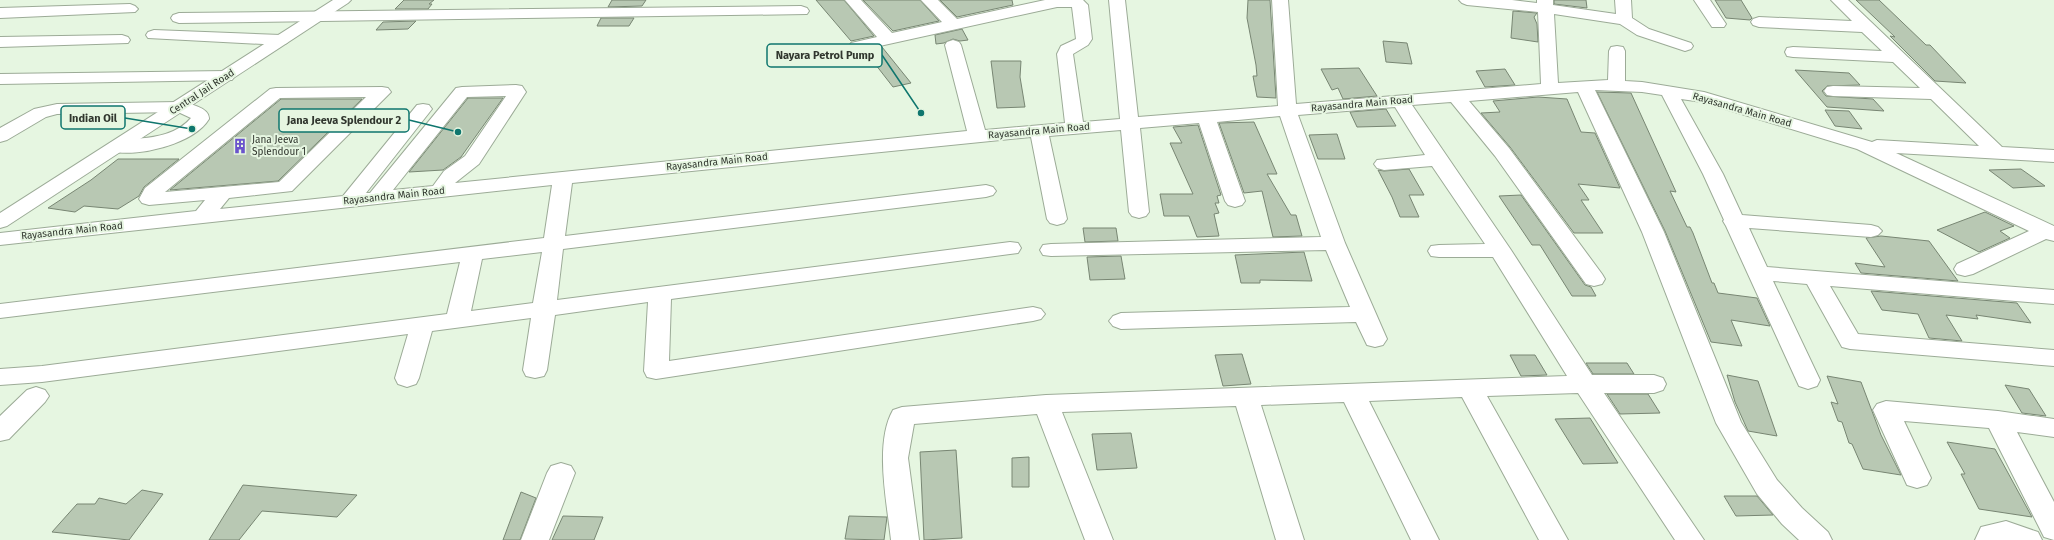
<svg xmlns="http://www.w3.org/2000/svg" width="2054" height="540" viewBox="0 0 2054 540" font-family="'Fira Sans',sans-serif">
<rect width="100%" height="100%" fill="#e6f6e1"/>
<path fill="#b8c8b3" stroke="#788673" d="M404 0H434L429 4H432L428 9H395Z
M612 0H646L642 6 608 7Z
M816 0H844L874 36 851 41Z
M863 0H920L939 21 893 31Z
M940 0H1012L1013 5 957 17Z
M1248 0H1270L1276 98 1257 97 1253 76H1257L1256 65 1247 18Z
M1554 0H1586L1587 8 1554 4Z
M1715 0H1741L1752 18 1750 20 1726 18Z
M1856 0H1879L1926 45H1930L1966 83 1935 81 1890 36 1895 37Z
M1513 11 1537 13 1534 17 1537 24 1538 42 1511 38Z
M601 18H634L629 26H597Z
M416 21 408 29 376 30 383 22Z
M962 29 968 40 960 41 953 39 944 43 936 44 935 35Z
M1383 41 1407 43 1412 64 1386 62Z
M882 47 911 83 893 87 865 51Z
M991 61H1021L1020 77 1025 107 997 108Z
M1359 68 1377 96 1343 99 1338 88 1332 90 1321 69Z
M1505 69 1515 85 1485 87 1476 71Z
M1795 70 1849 73 1860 85 1827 86 1822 91 1826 96 1873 99 1884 111 1827 107Z
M1597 92 1631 93 1676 192 1670 191 1687 227H1690L1693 233 1712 283H1714L1718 293 1757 298 1770 326 1731 320 1742 346 1711 342 1665 231Z
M1538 97 1567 99 1581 132 1595 133 1620 188 1578 184 1589 200H1581L1603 233H1574L1510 147 1481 113 1500 112 1493 101Z
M468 98H503L461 157 443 170 409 172Z
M281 99H362L278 181 170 190Z
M1386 109 1396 126 1357 127 1350 112Z
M1825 110 1849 111 1862 129 1835 126Z
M1254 122 1277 174H1267L1291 215H1296L1302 236 1273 237 1262 191 1244 193 1219 123Z
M1198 125 1221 195 1217 196 1219 203H1215L1219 213 1214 214 1219 236 1197 237 1189 216H1164L1160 194H1193L1170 143H1182L1173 127Z
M1337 134 1345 159H1318L1309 135Z
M118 159H179L144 187 139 196 118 209 84 206 75 212 48 208 91 180Z
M1409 169 1424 195H1409L1419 217H1400L1392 197 1378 170 1384 171Z
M2021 169 2045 186 2013 188 1989 170Z
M1521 195 1585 285 1591 287 1596 296H1572L1540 245H1532L1499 196Z
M1985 212 2014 226 2000 231 2010 238 1979 252 1937 230Z
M1083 228H1116L1118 241 1085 242Z
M1881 236 1929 241 1958 281 1861 273 1855 263 1885 267 1866 238Z
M1304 252 1312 281 1260 280V283H1241L1235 255Z
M1121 256 1125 279 1090 280 1087 257Z
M1871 291 2017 303 2031 323 1976 315 1978 319 1946 315 1962 341 1929 338 1918 314 1882 310Z
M1242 354 1251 384 1223 386 1215 355Z
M1510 355H1535L1547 375 1521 376Z
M1586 363H1627L1634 374H1593Z
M1727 375 1758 381 1777 436 1748 431 1735 402Z
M1827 376 1861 382 1881 435 1901 475 1863 469 1852 444 1849 443 1842 422 1838 421 1831 402 1838 404Z
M2005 385 2029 389 2046 416 2022 413Z
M1607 394H1648L1660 413 1620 414Z
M1590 418 1618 463 1583 464 1555 419Z
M1131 433 1137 468 1097 470 1092 434Z
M1947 442 1995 449 2032 517 1979 509 1961 474H1965Z
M956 450 962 538 924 540 920 452Z
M1029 457V487H1012V458Z
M243 485 357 495 337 517 262 511 239 540H209Z
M142 490 163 494 129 540 52 532 77 504H95L99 498 126 504Z
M521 492 536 498 520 540H503Z
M1724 496H1757L1773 515 1736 516Z
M563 516 603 517 594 540H552Z
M849 516 887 517 884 540 845 539Z"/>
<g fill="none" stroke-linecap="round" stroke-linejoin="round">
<g stroke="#9cab97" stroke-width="2">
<path id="minor" d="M845 0H861L892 33 942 22 921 0H938L957 19 1045 0H1083L1088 5 1092 39 1088 45 1073 54 1083 122 1120 119 1109 0H1125L1138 117 1278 106 1272 0H1288L1296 104 1541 84 1538 12 1467 5 1462 3 1459 0H1512L1537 3V0H1553V5L1616 14 1615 0H1631L1632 18 1649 29 1691 43 1693 46 1691 49 1685 51 1637 35 1620 24 1554 14 1558 83 1608 80 1609 51 1611 47 1617 46 1623 47 1625 51V81L1642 82 1704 92 1872 142 1877 140 1979 146 1931 99 1833 96 1827 95 1824 91 1827 87 1833 86 1920 88 1893 62 1793 57 1787 56 1785 52 1787 48 1793 47 1882 51 1862 32 1759 27 1753 25 1751 22 1753 19 1759 17 1852 21 1831 0H1848L2002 147 2054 150V162L1896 153 2054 226V241L2046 239 1973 274 1965 276 1957 274 1954 269 1957 264 2029 231 1857 149 1702 102 1681 99 1723 174 1742 215 1871 225 1878 227 1882 231 1878 235 1871 237 1749 228 1767 267 2054 290V304L1830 286 1858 334 2054 350V366L1850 349 1842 347 1807 284 1773 281 1820 380 1817 386 1808 389 1799 386 1726 226 1723 221 1724 220 1703 174 1662 95 1642 92 1595 90 1664 232 1741 422 1777 480 1802 508 1828 532 1832 540H1799L1782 524 1757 494 1716 423 1642 232 1578 92 1469 101 1509 148 1602 274 1605 279 1602 284 1594 286 1586 284 1495 156 1451 102 1412 105 1511 250 1592 375H1654L1663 378 1666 384 1663 390 1654 393H1604L1704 540H1675L1578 393 1487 396 1568 540H1539L1462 397 1369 401 1439 540H1411L1344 402 1261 405 1304 540H1276L1236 406 1062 412 1113 540H1085L1037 414 914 424 908 458 919 540H891C887 503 874 443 893 410L902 407 1046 395 1567 376 1493 257H1439L1431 256 1428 251 1431 246 1439 245 1485 244 1432 166 1384 170 1377 168 1374 164 1377 160 1425 155 1395 107 1298 115 1345 243 1387 339 1383 345 1375 347 1367 345 1356 322 1121 329 1113 326 1109 321 1113 316 1121 313 1350 307 1326 250 1051 256 1043 255 1040 250 1043 245 1051 244 1321 237 1280 116 1217 122 1245 201 1242 205 1235 207 1228 205 1225 201 1199 123 1140 128 1149 212 1146 216 1139 218 1132 216 1129 212 1121 130 1049 136 1067 219 1064 223 1057 225 1050 223 1047 219 1031 137 572 183 565 236 986 185 993 187 996 191 993 195 986 197 563 249 557 300 1010 242 1018 243 1021 248 1018 253 1010 254 671 299 669 361 1033 307 1041 309 1045 314 1041 319 1033 321 656 379 647 377 644 371 648 302 555 315 547 370 544 376 535 378 526 376 523 370 531 318 432 331 419 378 416 384 407 387 398 384 395 378 408 334 42 382 0 385V369L42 366 447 314 460 262 0 318V304L544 238 552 185 0 245V233L196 211 205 200 149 205 142 203 139 199 145 188 270 89 276 88 382 87 388 88 391 92 292 191 229 198 220 209 343 196 417 105 423 104 429 105 432 109 366 193H370L456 88 462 87 516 85 522 86 526 92 479 164 455 183 967 131 945 45 947 42 953 40 959 42 961 45 985 130 1065 123 1057 54 1061 46 1076 39 1072 7H1057L857 51 851 49 849 46 851 43 877 37ZM506 96 465 156 444 171 433 186 393 190 467 97ZM366 97 279 182 165 192 280 98ZM542 252 533 303 471 311 482 259Z
M1694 0H1710L1726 24 1724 27H1712Z
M130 4 135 6 138 9 135 12 0 18V8Z
M801 6 807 8 809 11 807 14 179 23 173 21 171 18 173 15 179 13Z
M154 30 281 35 287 37 289 40 287 43 281 45 148 38 146 35 148 32Z
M122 35 128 37 130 40 128 43 0 47V37Z
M226 71 232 72 235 76 232 80 0 84V74Z
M178 102C187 103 210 107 209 119 194 144 137 158 110 151L108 147 110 143C138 136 170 142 191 118L178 112 57 114 46 117 7 140 0 142V128L34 109 57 104Z
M36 387 45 390 49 396 45 402 9 439 0 441V416L27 390Z
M1886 401 1998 411 2054 419V437L2017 432 2054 502V540L2044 537 1989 428 1904 421 1931 478 1927 485 1917 488 1907 485 1873 410 1877 404Z
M561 463 571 466 575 473 549 540H521L547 473 551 466Z
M2006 521 2038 532 2042 540H1975L1981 527Z"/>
</g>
<g stroke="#9cab97" stroke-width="2">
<path id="major" d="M333 0H351L348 3 7 226 0 228V213Z"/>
</g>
<use href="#minor" fill="#fff" fill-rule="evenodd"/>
<use href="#major" fill="#fff" fill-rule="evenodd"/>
</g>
<defs>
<g id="building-bare" transform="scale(1.2)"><path d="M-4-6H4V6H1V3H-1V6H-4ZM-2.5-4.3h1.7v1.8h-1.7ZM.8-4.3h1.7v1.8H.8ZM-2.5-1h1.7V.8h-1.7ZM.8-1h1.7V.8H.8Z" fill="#6a53cc" stroke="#e6f6e1" stroke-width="2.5" paint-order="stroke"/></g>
</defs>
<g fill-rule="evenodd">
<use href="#building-bare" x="240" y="146"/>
</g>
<g text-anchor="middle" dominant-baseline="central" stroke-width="4" stroke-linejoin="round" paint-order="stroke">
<g font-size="10" fill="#30362e" stroke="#e6f6e1">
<text transform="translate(202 92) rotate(-33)">Central Jail Road</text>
<text transform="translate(1362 104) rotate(-5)">Rayasandra Main Road</text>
<text transform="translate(1742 110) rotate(16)">Rayasandra Main Road</text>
<text transform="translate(1039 131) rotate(-5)">Rayasandra Main Road</text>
<text transform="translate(717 162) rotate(-6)">Rayasandra Main Road</text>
<text transform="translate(394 196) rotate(-6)">Rayasandra Main Road</text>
<text transform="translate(72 231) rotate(-6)">Rayasandra Main Road</text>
</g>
<g font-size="10" fill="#30362e" stroke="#e6f6e1" text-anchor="start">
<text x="252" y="140">Jana Jeeva<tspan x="252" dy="12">Splendour 1</tspan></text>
</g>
</g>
<path fill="none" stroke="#0f766e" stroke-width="1.5" d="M921 113L882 55M192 129L125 118M458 132L409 120"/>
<g fill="#0f766e" stroke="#e6f6e1" stroke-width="1.5">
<circle cx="921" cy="113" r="4"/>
<circle cx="192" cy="129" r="4"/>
<circle cx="458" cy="132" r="4"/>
</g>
<g fill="#e6f6e1" stroke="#0f766e" stroke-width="1.5">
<rect x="767" y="44" width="115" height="23" rx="4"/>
<rect x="61" y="106" width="64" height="23" rx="4"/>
<rect x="279" y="109" width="130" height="23" rx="4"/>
</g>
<g font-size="11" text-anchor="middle" font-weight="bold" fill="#30362e">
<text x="825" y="59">Nayara Petrol Pump</text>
<text x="93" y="122">Indian Oil</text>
<text x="344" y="124">Jana Jeeva Splendour 2</text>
</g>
</svg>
